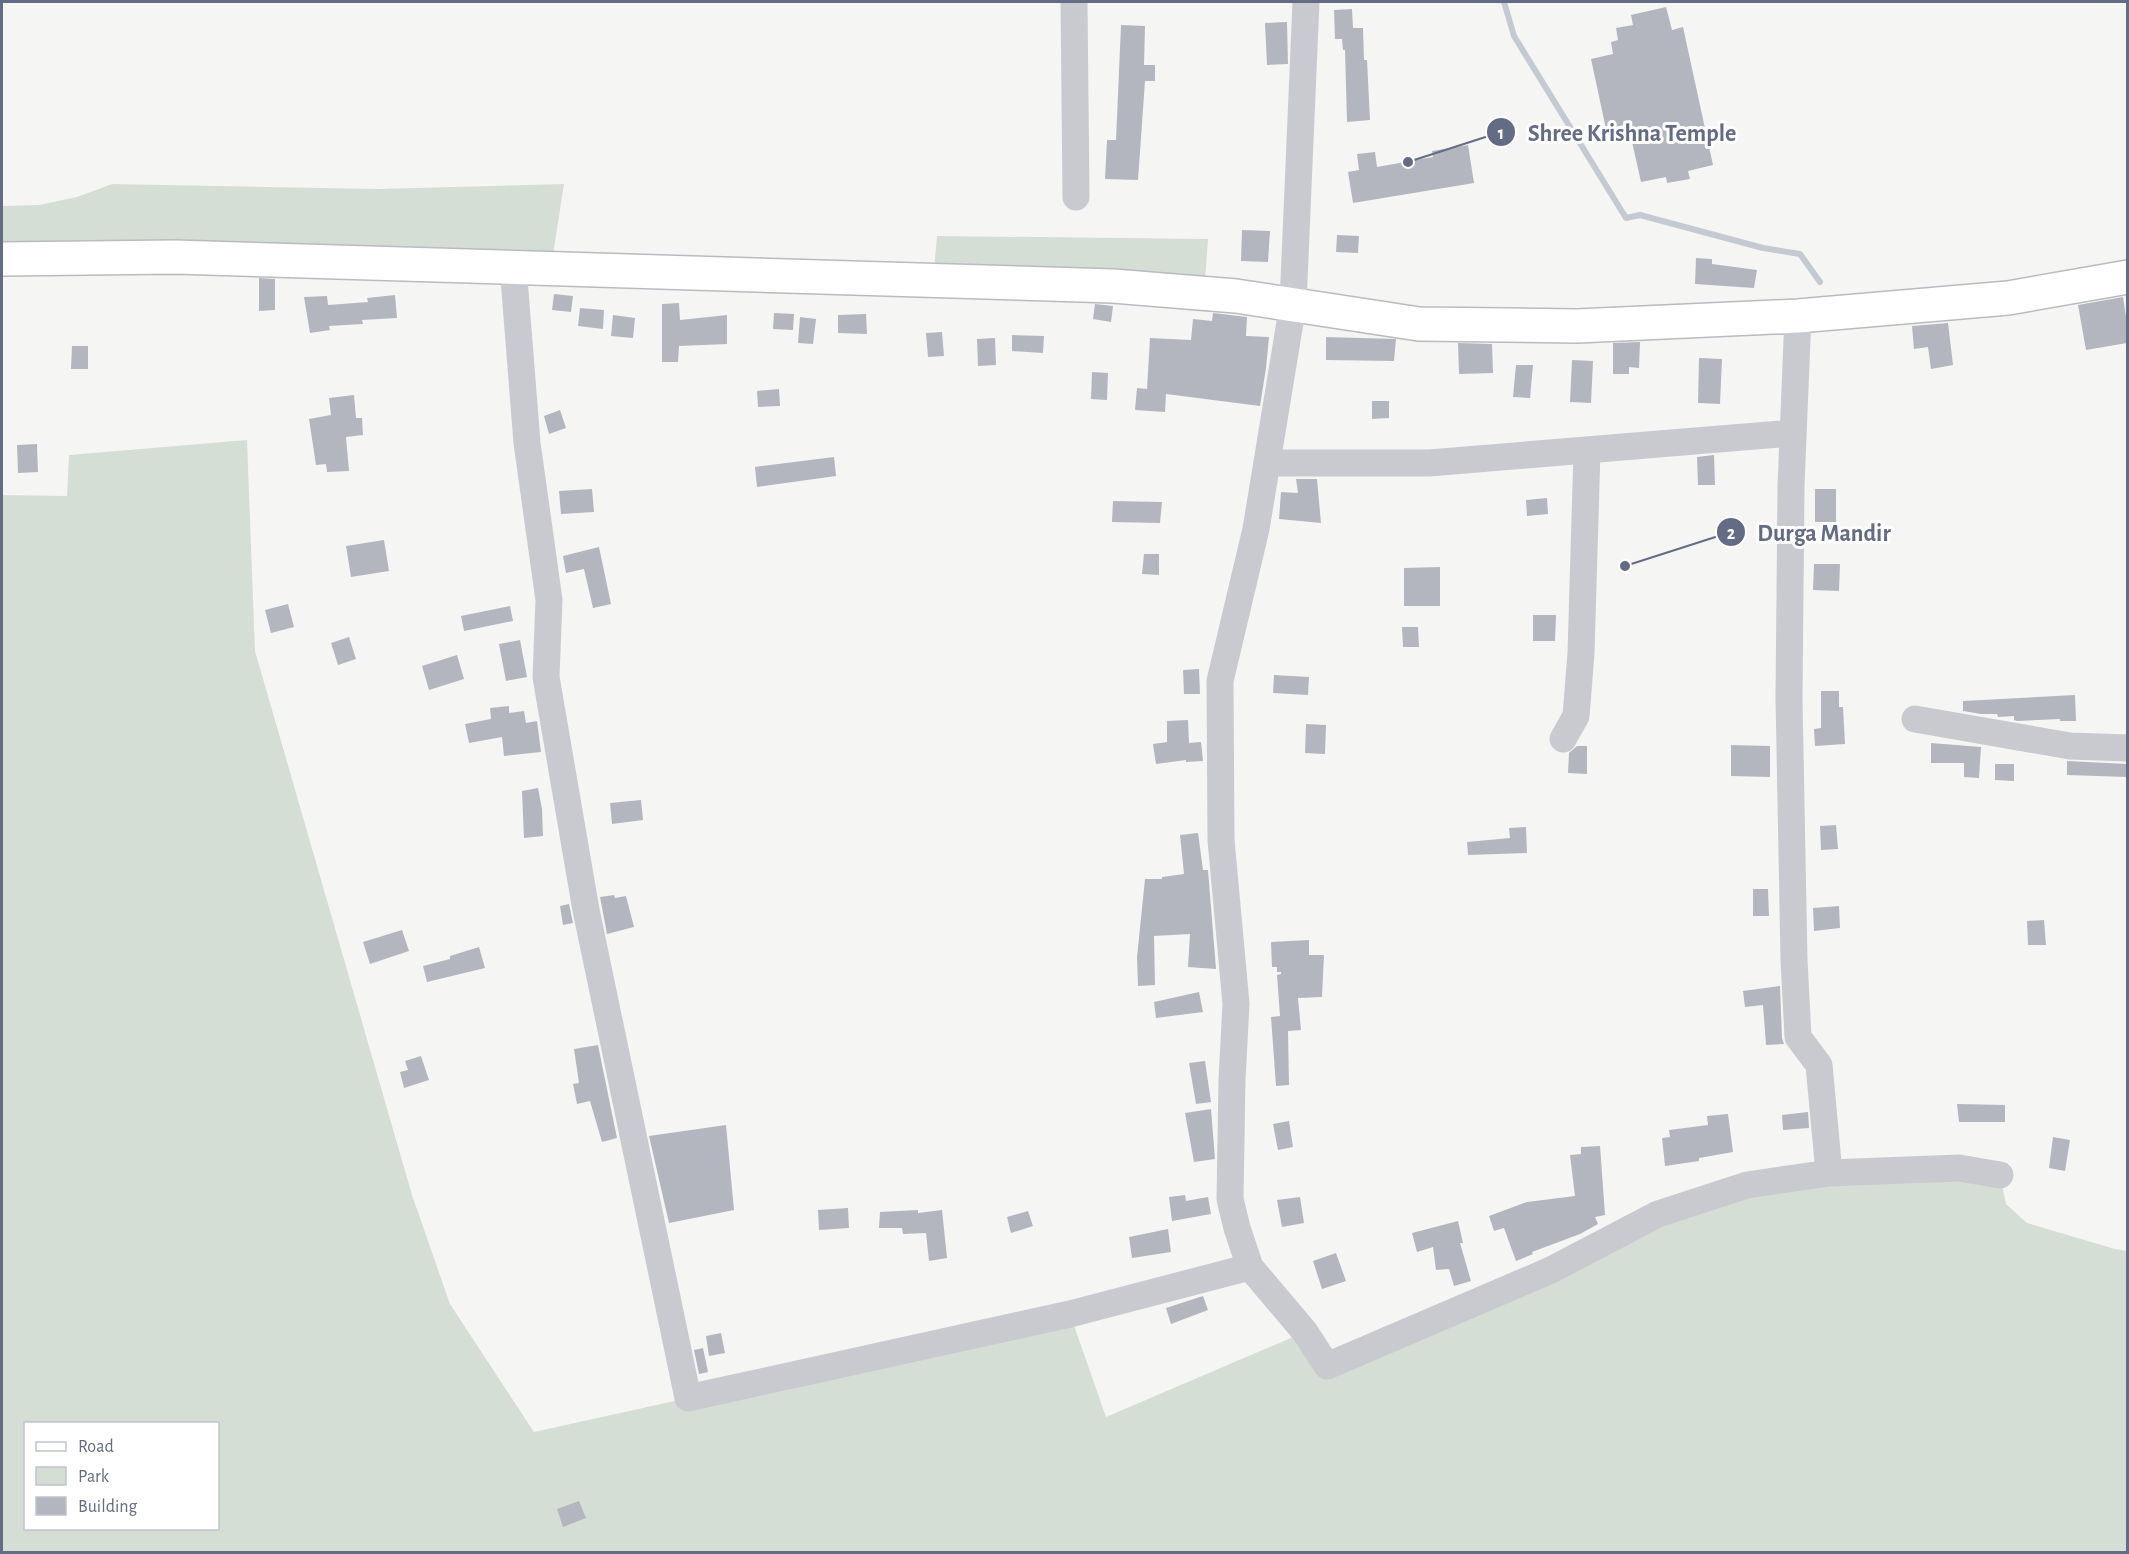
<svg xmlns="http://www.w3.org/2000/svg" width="2129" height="1554" viewBox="0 0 2129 1554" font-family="'Alegreya Sans',sans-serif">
<rect width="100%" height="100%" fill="#f5f6f3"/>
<path fill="#d5ded4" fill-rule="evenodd" d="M112 184 378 189 564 184 551 268 2 259V206L39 205 77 197Z
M937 236 1208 239 1204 293 933 281Z
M247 440 255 651 412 1195 450 1304 534 1432 1070 1314 1106 1417 1305 1332 1327 1366 1747 1185 2000 1175 2006 1204 2027 1223 2115 1249 2127 1251V1552H2V495L67 496 69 455ZM26 1424H218V1528H26Z"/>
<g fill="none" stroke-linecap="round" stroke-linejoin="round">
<path stroke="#c4cad2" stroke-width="6" d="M1504 2 1514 36 1626 218 1640 215 1763 248 1800 254 1820 282"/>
</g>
<path fill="#b3b6be" d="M1666 7 1672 30 1683 27 1713 165 1688 171 1690 179 1667 183 1666 177 1641 182 1628 124 1606 129 1591 59 1613 54 1611 42 1618 40 1616 28 1633 25 1631 15Z
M1352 9 1353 28H1363L1364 60H1367L1370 120 1347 122 1345 50H1343L1342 39H1335L1334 10Z
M1287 22 1288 64 1267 65 1265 23Z
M1121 25 1145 26 1144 65H1155V81H1145L1138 180 1105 179 1107 140H1116Z
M1468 145 1474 183 1353 203 1348 172 1359 170 1357 154 1375 152 1377 167 1433 157 1432 151Z
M1242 230 1270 231 1268 262 1241 261Z
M1337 235 1359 236 1358 253 1336 252Z
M1696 258 1712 259V264L1757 270 1754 288 1695 284Z
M259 278 275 279V310L259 311Z
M554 294 573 296 571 312 552 310Z
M395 295 397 318 362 320 363 324 329 326 330 330 310 333 304 297 327 296 328 305 368 302 367 298Z
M2123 297 2127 323V343L2086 350 2078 305Z
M679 303 680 320 727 315V344L679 346 678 362H662V304Z
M1095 304 1113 306 1111 322 1093 319Z
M580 308 604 310 603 329 578 326Z
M774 313 794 314 793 330 773 329Z
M1213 313 1247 317 1246 336 1269 337 1266 368 1260 406 1166 394 1165 412 1135 410 1137 388 1147 389 1150 338 1191 340 1193 319 1212 321Z
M866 314 867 334 838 333V315Z
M613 315 635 318 633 338 611 336Z
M800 317 816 319 813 344 798 343Z
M1948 323 1953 365 1931 369 1928 347 1914 349 1912 326Z
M942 332 944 356 928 357 926 333Z
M1012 335 1044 336 1043 353 1012 351Z
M1326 337 1396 339 1394 361 1326 360Z
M995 338 996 365 978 366 977 339Z
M1640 342 1639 368 1629 367V374H1613V343Z
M1458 343 1492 344 1493 373 1459 374Z
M72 346H88V369H71Z
M1699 358 1722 359 1720 404 1698 403Z
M1572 360 1593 361 1591 403 1570 402Z
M1516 365H1533L1530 398 1513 397Z
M1092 372 1108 373 1107 400 1091 399Z
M779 389 780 406 758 407 757 391Z
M354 395 356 418H362L363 435 346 437 349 471 327 472 326 464 316 465 309 419 331 415 329 398Z
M1372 401H1389V418L1372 419Z
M560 410 566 428 549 434 544 416Z
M37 444 38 472 18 473 17 445Z
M1714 455 1715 485H1698L1697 457Z
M834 457 836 476 757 487 755 467Z
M1296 479H1317L1321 523 1279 519 1281 492 1298 493Z
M592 489 594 512 561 514 559 491Z
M1815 489H1836V522H1815Z
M1547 498 1548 514 1527 516 1526 500Z
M1113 501 1162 502 1160 523 1112 522Z
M384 540 389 571 351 577 346 546Z
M599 547 611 604 593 608 584 569 566 573 563 556Z
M1144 554H1159V575L1142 574Z
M1814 564H1840L1839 591 1813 590Z
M1440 567V606H1404V568Z
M288 604 294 627 271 633 265 610Z
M510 606 513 621 464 631 461 616Z
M1533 615H1556L1555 641H1533Z
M1402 627H1418L1419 647H1403Z
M349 637 356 659 338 665 331 643Z
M520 640 527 677 506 681 499 644Z
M457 655 464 679 429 690 422 666Z
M1199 669 1200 694H1184L1183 670Z
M1274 675 1309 677 1308 695 1273 693Z
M1821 691H1839V707H1843L1845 744 1815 746 1814 729 1821 728Z
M2075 695 2076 721H2060V719L2017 721 2014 720V716L1998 717 1997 714H1981L1963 711V701Z
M509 706V713L524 711 526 723 537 721 541 752 504 756 502 737 469 743 465 724 491 719 490 708Z
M1188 720 1189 743 1201 742 1203 761 1186 762V760L1156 764 1153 744 1167 742V721Z
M1306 724 1326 725 1325 754 1305 753Z
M1931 743 1981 747 1979 778 1964 777V763H1931Z
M1731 745 1770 746V777L1731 776Z
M1577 746H1587V774L1568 773 1569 753Z
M2067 761 2127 764V777L2067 775Z
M1995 764H2014V781L1995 780Z
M538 788 542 809 543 836 524 838 522 791Z
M641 800 643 820 612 824 610 803Z
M1836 825 1838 849 1821 850 1820 826Z
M1526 827 1527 853 1468 855 1467 842 1510 838 1509 828Z
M1198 833 1203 870H1208L1216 969 1188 967 1190 934 1154 936 1155 985 1138 986 1137 957 1145 879H1162V877L1184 874 1180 835Z
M1753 889H1768L1769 916H1753Z
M614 895 615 898 626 896 634 927 607 934 600 897Z
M569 904 573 923 563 925 560 906Z
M1839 906 1840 928 1814 931 1813 908Z
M2044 920 2046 945H2028L2027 921Z
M402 930 409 951 370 964 363 942Z
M1309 940V955H1324L1322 997 1298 998 1301 1030 1288 1031 1289 1085 1276 1086 1271 1017 1280 1016 1277 975 1281 974V972H1277V967H1272L1271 942Z
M479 947 485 968 427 982 423 966 450 959V956Z
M1780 986 1782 1038 1784 1044 1766 1045 1763 1005 1745 1007 1743 991Z
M1199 992 1203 1012 1156 1018 1154 1002Z
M598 1045 617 1138 602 1142 590 1101 577 1104 573 1084 579 1083 574 1049Z
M421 1056 429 1080 404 1088 400 1072 408 1070 405 1061Z
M1205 1061 1211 1102 1196 1104 1189 1063Z
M1957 1104 2005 1105V1122H1959Z
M1211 1109 1215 1159 1194 1162 1185 1113Z
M1808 1112 1809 1128 1783 1130 1782 1115Z
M1728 1114 1733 1152 1699 1158V1161L1665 1166 1662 1138 1670 1137 1669 1130 1708 1125 1707 1116Z
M1289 1121 1293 1147 1278 1150 1273 1124Z
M726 1125 734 1210 669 1223 649 1136Z
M2053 1137 2070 1140 2065 1171 2049 1168Z
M1600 1146 1605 1215 1595 1217 1598 1224 1580 1234 1532 1252 1533 1254 1516 1261 1504 1228 1494 1231 1489 1216 1527 1202 1575 1196 1570 1155 1581 1154V1147Z
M1185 1195 1186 1201 1208 1197 1211 1214 1172 1221 1169 1197Z
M1300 1197 1304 1223 1282 1227 1277 1200Z
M848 1208 849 1228 819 1230 818 1210Z
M918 1210V1213L942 1210 947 1258 929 1261 926 1233 903 1234 902 1228H879L880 1212Z
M1028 1211 1033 1226 1011 1233 1007 1217Z
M1458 1221 1463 1243H1460L1471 1281 1454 1286 1449 1269 1436 1270 1433 1247 1417 1252 1412 1233Z
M1168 1229 1171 1252 1132 1258 1129 1237Z
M1336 1253 1346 1281 1322 1289 1313 1261Z
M1203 1296 1208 1310 1171 1324 1166 1308Z
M721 1333 725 1353 709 1356 706 1336Z
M703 1348 708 1372 699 1374 694 1350Z
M579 1501 586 1518 563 1527 557 1509Z"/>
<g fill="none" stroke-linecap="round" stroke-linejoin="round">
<g stroke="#b9bbc0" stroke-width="36">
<path id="major" d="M2 259 175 257 1113 286 1236 296 1419 324 1577 326 1798 316 2008 298 2128 277"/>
</g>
<path stroke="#c9cacf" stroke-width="27" d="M1074 2 1076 197
M1306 2 1293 304 1256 529 1220 681 1221 840 1236 1004 1232 1080 1230 1199 1237 1228 1250 1267 1305 1332 1327 1366 1551 1270 1658 1214 1747 1185 1829 1173 1959 1168 2000 1175
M513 266 527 443 549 600 546 677 586 910 688 1398 1070 1314 1250 1267
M1798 316 1791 486 1789 698 1794 960 1798 1037 1819 1065 1829 1173
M1267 463H1429L1793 433
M1915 719 2070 746 2128 748
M1563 739 1576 716 1581 653 1587 451"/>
<use href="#major" stroke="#fff" stroke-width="33"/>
</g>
<path fill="none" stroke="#646c85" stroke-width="2" d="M1408 162L1501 132M1625 566L1731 532"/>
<g fill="#646c85" stroke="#fff" stroke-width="2">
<circle cx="1408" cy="162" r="6"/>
<circle cx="1625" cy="566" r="6"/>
<circle cx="1501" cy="132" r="15"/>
<circle cx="1731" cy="532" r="15"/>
</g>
<g font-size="18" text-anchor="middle" font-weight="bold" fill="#fff">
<text x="1501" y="139">1</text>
<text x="1731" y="539">2</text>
</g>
<g font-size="24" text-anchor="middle" font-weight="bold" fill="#646c85" stroke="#fff" stroke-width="6" stroke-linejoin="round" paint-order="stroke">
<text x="1632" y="141">Shree Krishna Temple</text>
<text x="1824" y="541">Durga Mandir</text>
</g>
<rect width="2129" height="1554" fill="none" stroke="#646c85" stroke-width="6"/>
<rect x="24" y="1422" width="195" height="108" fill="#ffffff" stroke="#c1c4ce" stroke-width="1.5"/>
<rect x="36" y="1442" width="30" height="9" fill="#ffffff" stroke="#c1c4ce" stroke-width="1.5"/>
<text x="78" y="1452" font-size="18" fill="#646c85">Road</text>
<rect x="36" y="1467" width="30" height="18" fill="#d5ded4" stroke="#c1c4ce" stroke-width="1.5"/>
<text x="78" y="1482" font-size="18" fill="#646c85">Park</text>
<rect x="36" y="1497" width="30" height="18" fill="#b3b6be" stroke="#c1c4ce" stroke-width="1.5"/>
<text x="78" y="1512" font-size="18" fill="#646c85">Building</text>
</svg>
